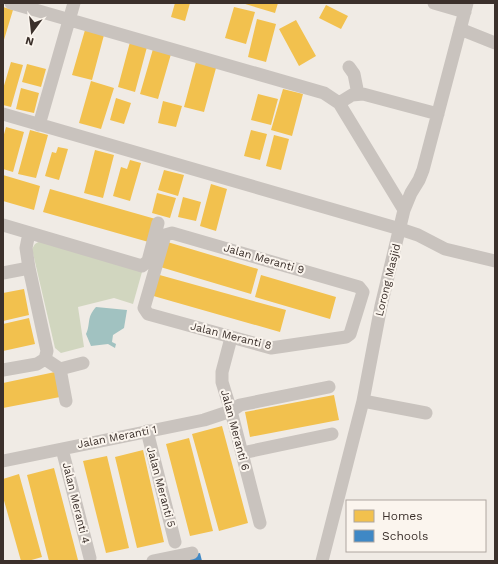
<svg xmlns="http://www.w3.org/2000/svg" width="498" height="564" viewBox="0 0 498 564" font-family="'Work Sans',sans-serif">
<rect width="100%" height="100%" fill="#f0ebe5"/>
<path fill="#d1d6bf" d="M40 241 142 272 133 304 114 298 78 307 84 347 61 353 55 348 32 249 35 244Z"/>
<path fill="#a1c2c1" d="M96 307 127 310 124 328 113 335 112 342 116 344 115 348 108 344 91 346 86 334C91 324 86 318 96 307Z"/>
<path fill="#f2c14e" d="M175 3H190L185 21 171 17Z
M242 3H278L275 13Z
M326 5 348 16 341 29 319 18Z
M3 7 13 10 3 43Z
M234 7 255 12 246 44 225 38Z
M257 19 276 24 266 62 248 57Z
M296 20 316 56 299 66 279 29Z
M85 30 104 35 92 80 72 75Z
M130 42 147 47 135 92 118 87Z
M153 49 171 54 158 99 140 94Z
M11 62 23 65 11 107 3 105V89Z
M196 62 216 68 204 112 184 107Z
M27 64 46 69 41 87 22 82Z
M91 81 114 88 101 129 79 123Z
M21 88 39 93 34 113 16 109Z
M283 89 303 94 292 136 271 130Z
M258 94 278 99 271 125 251 120Z
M116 98 131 103 124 124 110 120Z
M163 101 182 106 176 127 158 123Z
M6 127 24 132 13 172 3 169V138Z
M30 130 48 135 36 178 18 174Z
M251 130 267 134 260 160 244 156Z
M274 135 289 139 281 170 266 166Z
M58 147 68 149 59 180 45 176 52 152 56 153Z
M95 150 114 155 103 198 84 193Z
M130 160 141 163 130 201 113 196 121 167 127 169Z
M164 170 184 175 178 196 158 190Z
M3 175 40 186 34 210 3 201Z
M211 184 227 189 216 231 200 226Z
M50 189 159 220 152 243 43 212Z
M157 193 176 198 170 218 152 213Z
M183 197 201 202 196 221 178 217Z
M164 241 258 269 251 294 157 266Z
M156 274 286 310 280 332 150 295Z
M261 275 336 297 330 319 255 297Z
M24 289 29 315 3 321V293Z
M29 318 35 344 3 351V324Z
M55 372 60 397 3 408V383Z
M334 395 339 420 250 437 245 412Z
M222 426 248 523 219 531 192 434Z
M189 438 213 531 190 536 166 444Z
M143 450 164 542 137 548 115 457Z
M107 456 129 548 106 553 83 461Z
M54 468 78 560 75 561H49L27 475Z
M19 474 42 557 28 561H21L3 497V479Z"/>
<path fill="#3f88c5" d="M200 553 202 561H166V560Z"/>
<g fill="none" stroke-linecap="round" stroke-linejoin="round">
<path stroke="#c9c3be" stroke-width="13" d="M11 3 324 93 339 103 404 210
M434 3 465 12
M460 29 495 43
M349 67 354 74 358 94
M339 103 352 95 363 94 438 114
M3 114 400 229 418 235 445 249 495 261
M39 125 74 3
M3 225 142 266 148 261 158 223
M29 233 26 248 29 268 47 351 45 359
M172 233 359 287 363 292 350 334 346 337 271 348 148 314 144 308 165 235Z
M3 273 29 268
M231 338 222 372V382L231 411 260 523
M45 359 60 369 83 363
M60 369 66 401
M3 370 37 364 45 359
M363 401 426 413
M147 431 175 542
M62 449 90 558
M242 453 332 434
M3 461 204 420 231 411 240 405 329 387
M153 561 192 553
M322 561 363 401 381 306 404 210 411 193 419 180 423 170 467 3"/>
</g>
<g text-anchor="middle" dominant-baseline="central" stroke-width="4" stroke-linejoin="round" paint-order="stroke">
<g font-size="11" fill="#3b302b" stroke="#fbf5ee">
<text transform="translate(264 259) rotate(16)">Jalan Meranti 9</text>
<text transform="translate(388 280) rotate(-76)">Lorong Masjid</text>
<text transform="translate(231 336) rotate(14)">Jalan Meranti 8</text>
<text transform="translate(235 430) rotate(75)">Jalan Meranti 6</text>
<text transform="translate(117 437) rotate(-11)">Jalan Meranti 1</text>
<text transform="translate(161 487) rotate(75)">Jalan Meranti 5</text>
<text transform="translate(76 503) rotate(76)">Jalan Meranti 4</text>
</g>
</g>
<rect width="498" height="564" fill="none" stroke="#3b302b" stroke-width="8"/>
<rect x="346" y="500" width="140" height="52" fill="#fbf5ee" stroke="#aea6a0"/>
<rect x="354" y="510" width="20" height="12" fill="#f2c14e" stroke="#aea6a0"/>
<text x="382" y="520" font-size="12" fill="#3b302b">Homes</text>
<rect x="354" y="530" width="20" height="12" fill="#3f88c5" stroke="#aea6a0"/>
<text x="382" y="540" font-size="12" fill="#3b302b">Schools</text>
<g transform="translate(32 32) rotate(195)" stroke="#fbf5ee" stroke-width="3" paint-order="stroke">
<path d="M0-3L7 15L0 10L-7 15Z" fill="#3b302b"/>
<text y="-6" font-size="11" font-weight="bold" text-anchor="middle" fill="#3b302b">N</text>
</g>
</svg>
